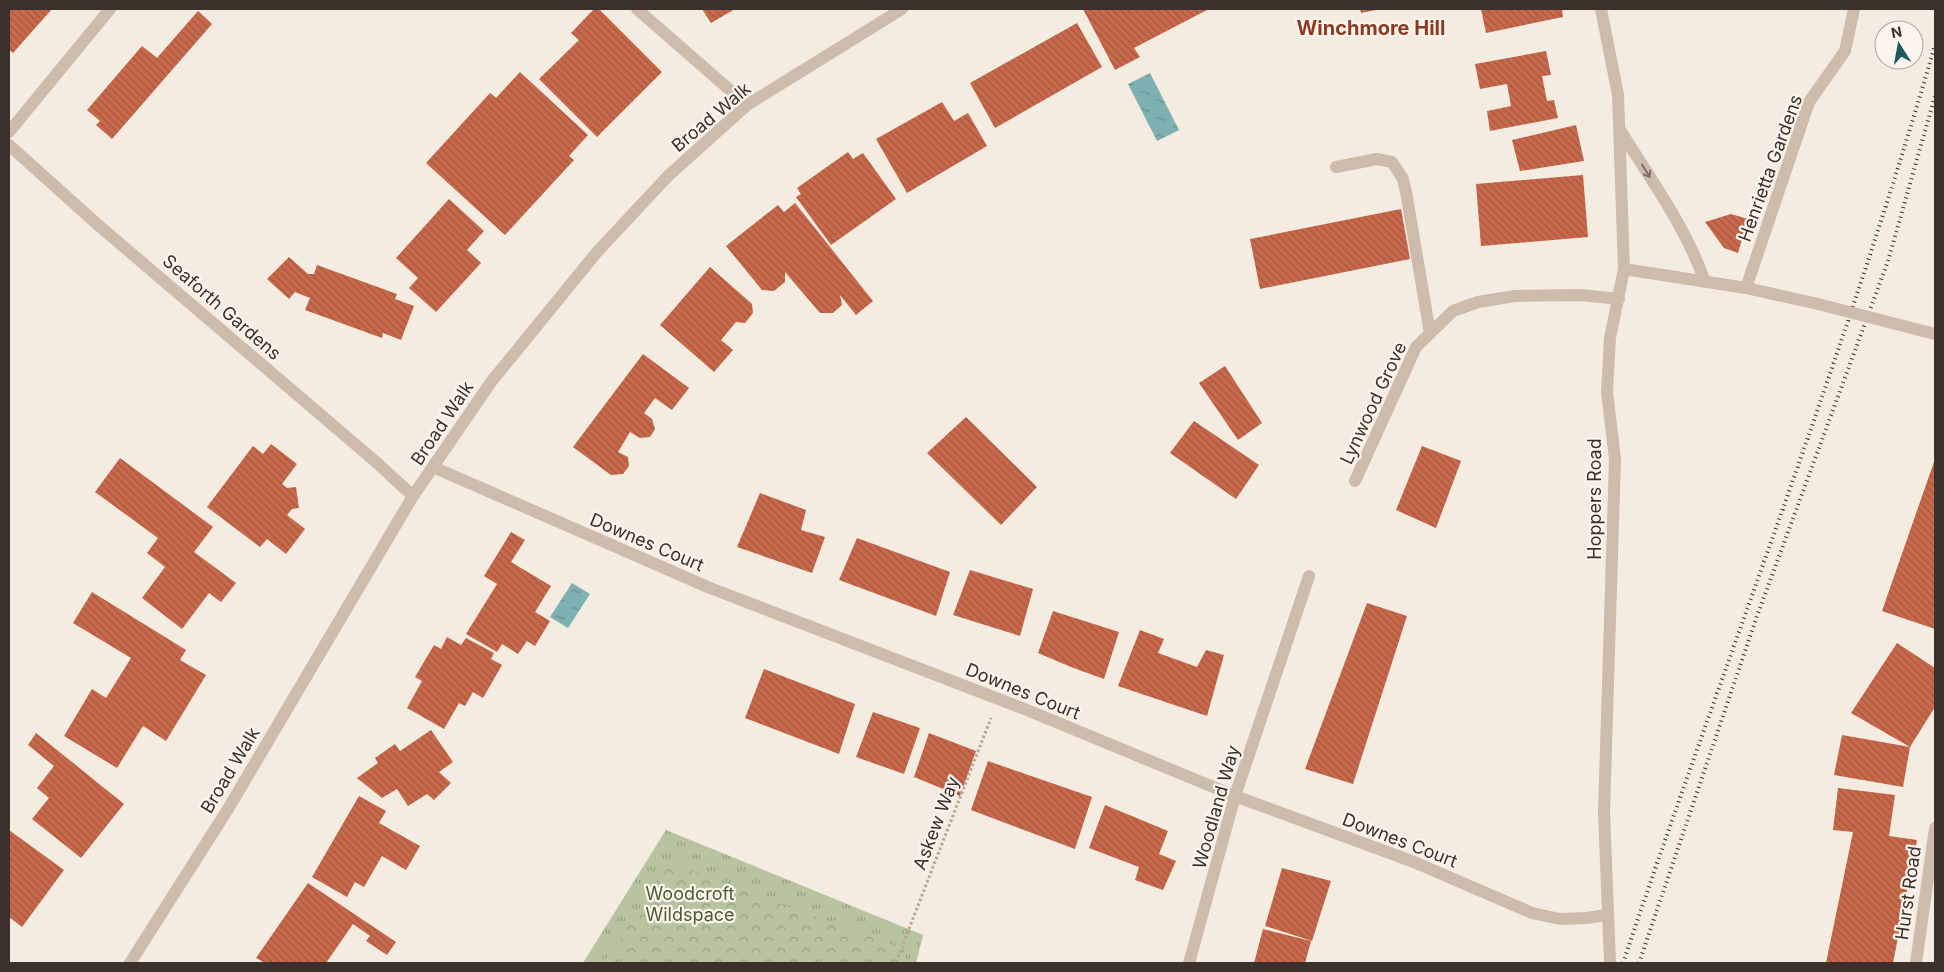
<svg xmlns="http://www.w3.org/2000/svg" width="1944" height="972" viewBox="0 0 1944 972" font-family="Inter,sans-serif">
<defs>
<pattern id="grass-tufts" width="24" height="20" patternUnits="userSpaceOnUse" patternTransform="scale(1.25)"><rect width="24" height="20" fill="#b8c4a0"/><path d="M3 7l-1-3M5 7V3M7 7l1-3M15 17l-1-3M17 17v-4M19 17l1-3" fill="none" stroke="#97a083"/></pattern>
<pattern id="forest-crowns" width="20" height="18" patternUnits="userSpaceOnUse" patternTransform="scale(1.25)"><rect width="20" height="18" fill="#b8c4a0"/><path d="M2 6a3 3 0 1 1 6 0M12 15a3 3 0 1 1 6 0" fill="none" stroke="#97a083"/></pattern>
<pattern id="water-ripples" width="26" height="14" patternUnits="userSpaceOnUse" patternTransform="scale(1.25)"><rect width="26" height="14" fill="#7fb0b2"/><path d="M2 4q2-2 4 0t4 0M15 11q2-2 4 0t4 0" fill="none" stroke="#699091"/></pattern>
<pattern id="building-back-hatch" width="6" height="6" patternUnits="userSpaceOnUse" patternTransform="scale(1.25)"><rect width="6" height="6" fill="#c8694b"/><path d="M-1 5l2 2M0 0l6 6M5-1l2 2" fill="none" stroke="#a4573f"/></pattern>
</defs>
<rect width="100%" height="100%" fill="#f4ebe1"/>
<path fill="url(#grass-tufts)" d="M666 830 923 935 916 963H583Z"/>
<path fill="url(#forest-crowns)" d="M669 862 907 950 904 963H604Z"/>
<path fill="url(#water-ripples)" d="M1150 73 1179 130 1157 141 1128 84Z
M572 583 590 594 568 628 550 617Z"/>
<path fill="url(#building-back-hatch)" d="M9 9H52L13 53 9 50Z
M594 9H599L662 72 597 137 539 79 579 40 571 33Z
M702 9H735L711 23Z
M1083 9H1207V10L1134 48 1140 57 1115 70Z
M1360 9H1376V10L1361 13Z
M1481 9H1562L1563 17 1486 33Z
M198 11 212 24 112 139 96 125 100 121 87 110 142 46 157 58Z
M1077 23 1102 67 995 128 970 83Z
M1546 51 1551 75 1542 76 1547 101 1554 100 1558 118 1490 131 1487 111 1511 106 1507 84 1480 89 1475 64Z
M520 72 588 135 569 156 574 160 505 235 426 163 490 93 496 98Z
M942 102 954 121 968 113 987 146 907 193 876 139Z
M1576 125 1584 161 1520 171 1512 140Z
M848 152 853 159 863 153 896 199 831 245 796 197 801 194 797 188Z
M1583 175 1588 237 1481 246 1476 184Z
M449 199 484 231 467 250 481 263 436 312 409 288 418 278 396 258Z
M795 203 873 301 856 315 840 295 842 305 833 313H820L785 272V282L774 291 762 290 726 246 778 205 784 212Z
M1401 209 1410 259 1260 289 1250 239Z
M1731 214 1748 219 1738 253 1724 248 1705 222Z
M289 257 308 274H314L317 265 397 294 395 299 414 306 401 340 383 333 382 338 305 310 310 298 295 292 289 299 267 279Z
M710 267 752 304 753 313 745 323 736 322 721 340 733 350 714 372 660 325Z
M643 354 689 388 672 410 655 398 644 413 652 419 655 429 650 437 640 438 630 432 618 452 628 457 629 466 623 474 611 475 573 447Z
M1225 366 1262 423 1238 440 1199 383Z
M966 417 1037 487 1001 525 927 453Z
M1194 421 1259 465 1236 499 1170 453Z
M271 444 297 464 282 484 287 488 296 487 299 508 292 509 287 515 305 529 286 554 267 539 260 547 207 507 253 446 263 454Z
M1422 446 1461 461 1436 528 1396 510Z
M120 458 213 527 194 552 236 583 221 602 209 593 182 629 142 598 165 567 147 553 158 538 95 492Z
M1935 459V629L1882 611Z
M760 493 806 510 801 530 825 537 812 573 737 547Z
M511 532 525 540 511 562 551 586 535 612 550 621 535 646 527 641 518 654 502 644 497 652 466 634 497 584 484 576Z
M857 538 950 572 936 616 839 580Z
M970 570 1033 589 1020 636 953 615Z
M92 592 186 650 180 660 206 675 166 741 143 726 117 768 64 736 92 689 106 698 131 658 73 623Z
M1367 603 1407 616 1353 784 1305 769Z
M1053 611 1119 632 1104 679 1071 667 1038 653Z
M1140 630 1164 639 1158 653 1197 667 1206 650 1224 655 1207 716 1118 686Z
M447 637 461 645 466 638 494 653 491 659 502 665 483 698 473 692 465 706 459 703 444 729 407 708 422 681 415 677 434 645 441 649Z
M1897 643 1935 668V707L1910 747 1903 787 1834 775 1842 735 1910 747 1851 713Z
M764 669 855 704 839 754 745 718Z
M873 712 920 728 904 774 856 757Z
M431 730 453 762 439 772 451 783 434 800 427 794 408 806 397 789 382 798 357 778 378 763 375 758 395 744 400 751Z
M36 733 124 804 81 858 32 819 49 798 37 788 54 766 28 745Z
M929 733 976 751 960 796 914 777Z
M988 761 1092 797 1075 849 971 810Z
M1838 788 1895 795 1889 836 1917 840 1893 963H1826L1853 832 1833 830Z
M359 796 386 811 379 823 420 846 406 870 382 856 364 887 355 882 347 897 312 877Z
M1105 805 1168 831 1159 854 1176 861 1163 890 1135 880 1139 867 1089 848Z
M9 830 64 870 22 927 9 917Z
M1282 868 1331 881 1312 941 1265 926Z
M308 883 396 942 387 955 366 941 370 936 353 924 326 963H265L256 958Z
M1263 929 1311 941 1305 963H1254Z"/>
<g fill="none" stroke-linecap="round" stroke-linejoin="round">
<path stroke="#b9a596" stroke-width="3" stroke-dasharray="2.5 2.5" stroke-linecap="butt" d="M898 957 991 718"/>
<path stroke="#cdbbac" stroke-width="12" d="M637 9 747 105
M1601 9 1618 95 1624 269 1610 338 1607 392 1615 459 1604 812 1610 963
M1620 130C1651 180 1686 227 1705 282
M9 132 110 9
M9 145 97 224 376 462 413 496
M1336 167 1377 159 1392 162 1403 179 1406 192 1430 333
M1624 269 1746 288 1814 303
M1746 288 1809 102 1845 51 1854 9
M433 467 710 588 1027 710 1235 796 1414 862 1532 913 1560 919 1587 918 1607 915
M1355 481 1416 347 1453 311 1478 302 1515 296 1581 295 1619 299
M130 963 228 809 413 496 491 382 597 252 668 176 747 105 902 9
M1189 963 1235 796 1309 576
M1916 963 1935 828"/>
<path stroke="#3b302b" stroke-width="4" stroke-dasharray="1 4" stroke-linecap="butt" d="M1623 963C1726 657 1845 356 1935 45
M1639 963 1757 616 1888 261 1935 96"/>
<path stroke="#cdbbac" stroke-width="12" d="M1814 303 1935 334"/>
</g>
<defs><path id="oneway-shaft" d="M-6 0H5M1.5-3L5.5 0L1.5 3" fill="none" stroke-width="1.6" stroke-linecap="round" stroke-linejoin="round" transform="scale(1.25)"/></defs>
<use stroke="#7d6f65" href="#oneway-shaft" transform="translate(1646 171) rotate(58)"/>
<g text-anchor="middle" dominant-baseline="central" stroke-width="4.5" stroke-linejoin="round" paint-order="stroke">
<g font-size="18" fill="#3b302b" stroke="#fbf5ee">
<text transform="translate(711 117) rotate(-40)">Broad Walk</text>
<text transform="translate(1770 168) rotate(-70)">Henrietta Gardens</text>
<text transform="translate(222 307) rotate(41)">Seaforth Gardens</text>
<text transform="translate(1373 403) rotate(-65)">Lynwood Grove</text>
<text transform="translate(442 423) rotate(-56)">Broad Walk</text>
<text transform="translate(1594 499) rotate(-90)">Hoppers Road</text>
<text transform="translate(647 542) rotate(23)">Downes Court</text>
<text transform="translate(1023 691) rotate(22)">Downes Court</text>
<text transform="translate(230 770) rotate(-59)">Broad Walk</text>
<text transform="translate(1216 807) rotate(-74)">Woodland Way</text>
<text transform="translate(936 823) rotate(-69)">Askew Way</text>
<text transform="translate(1400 840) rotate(21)">Downes Court</text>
<text transform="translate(1908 893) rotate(-82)">Hurst Road</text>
</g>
<g font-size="18" fill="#4a5a2e" stroke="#fbf5ee">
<text x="690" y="893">Woodcroft<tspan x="690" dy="21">Wildspace</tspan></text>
</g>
<g font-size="20" font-weight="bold" fill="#8c3b22" stroke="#fbf5ee">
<text x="1371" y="28">Winchmore Hill</text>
</g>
</g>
<rect width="1944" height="972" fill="none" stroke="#3b302b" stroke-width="20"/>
<g transform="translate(1899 45) rotate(349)"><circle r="24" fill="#fbf5ee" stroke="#aea6a0"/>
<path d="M0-4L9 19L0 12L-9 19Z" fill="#1f5a5e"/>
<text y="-8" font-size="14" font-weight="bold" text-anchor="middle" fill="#3b302b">N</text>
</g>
</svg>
